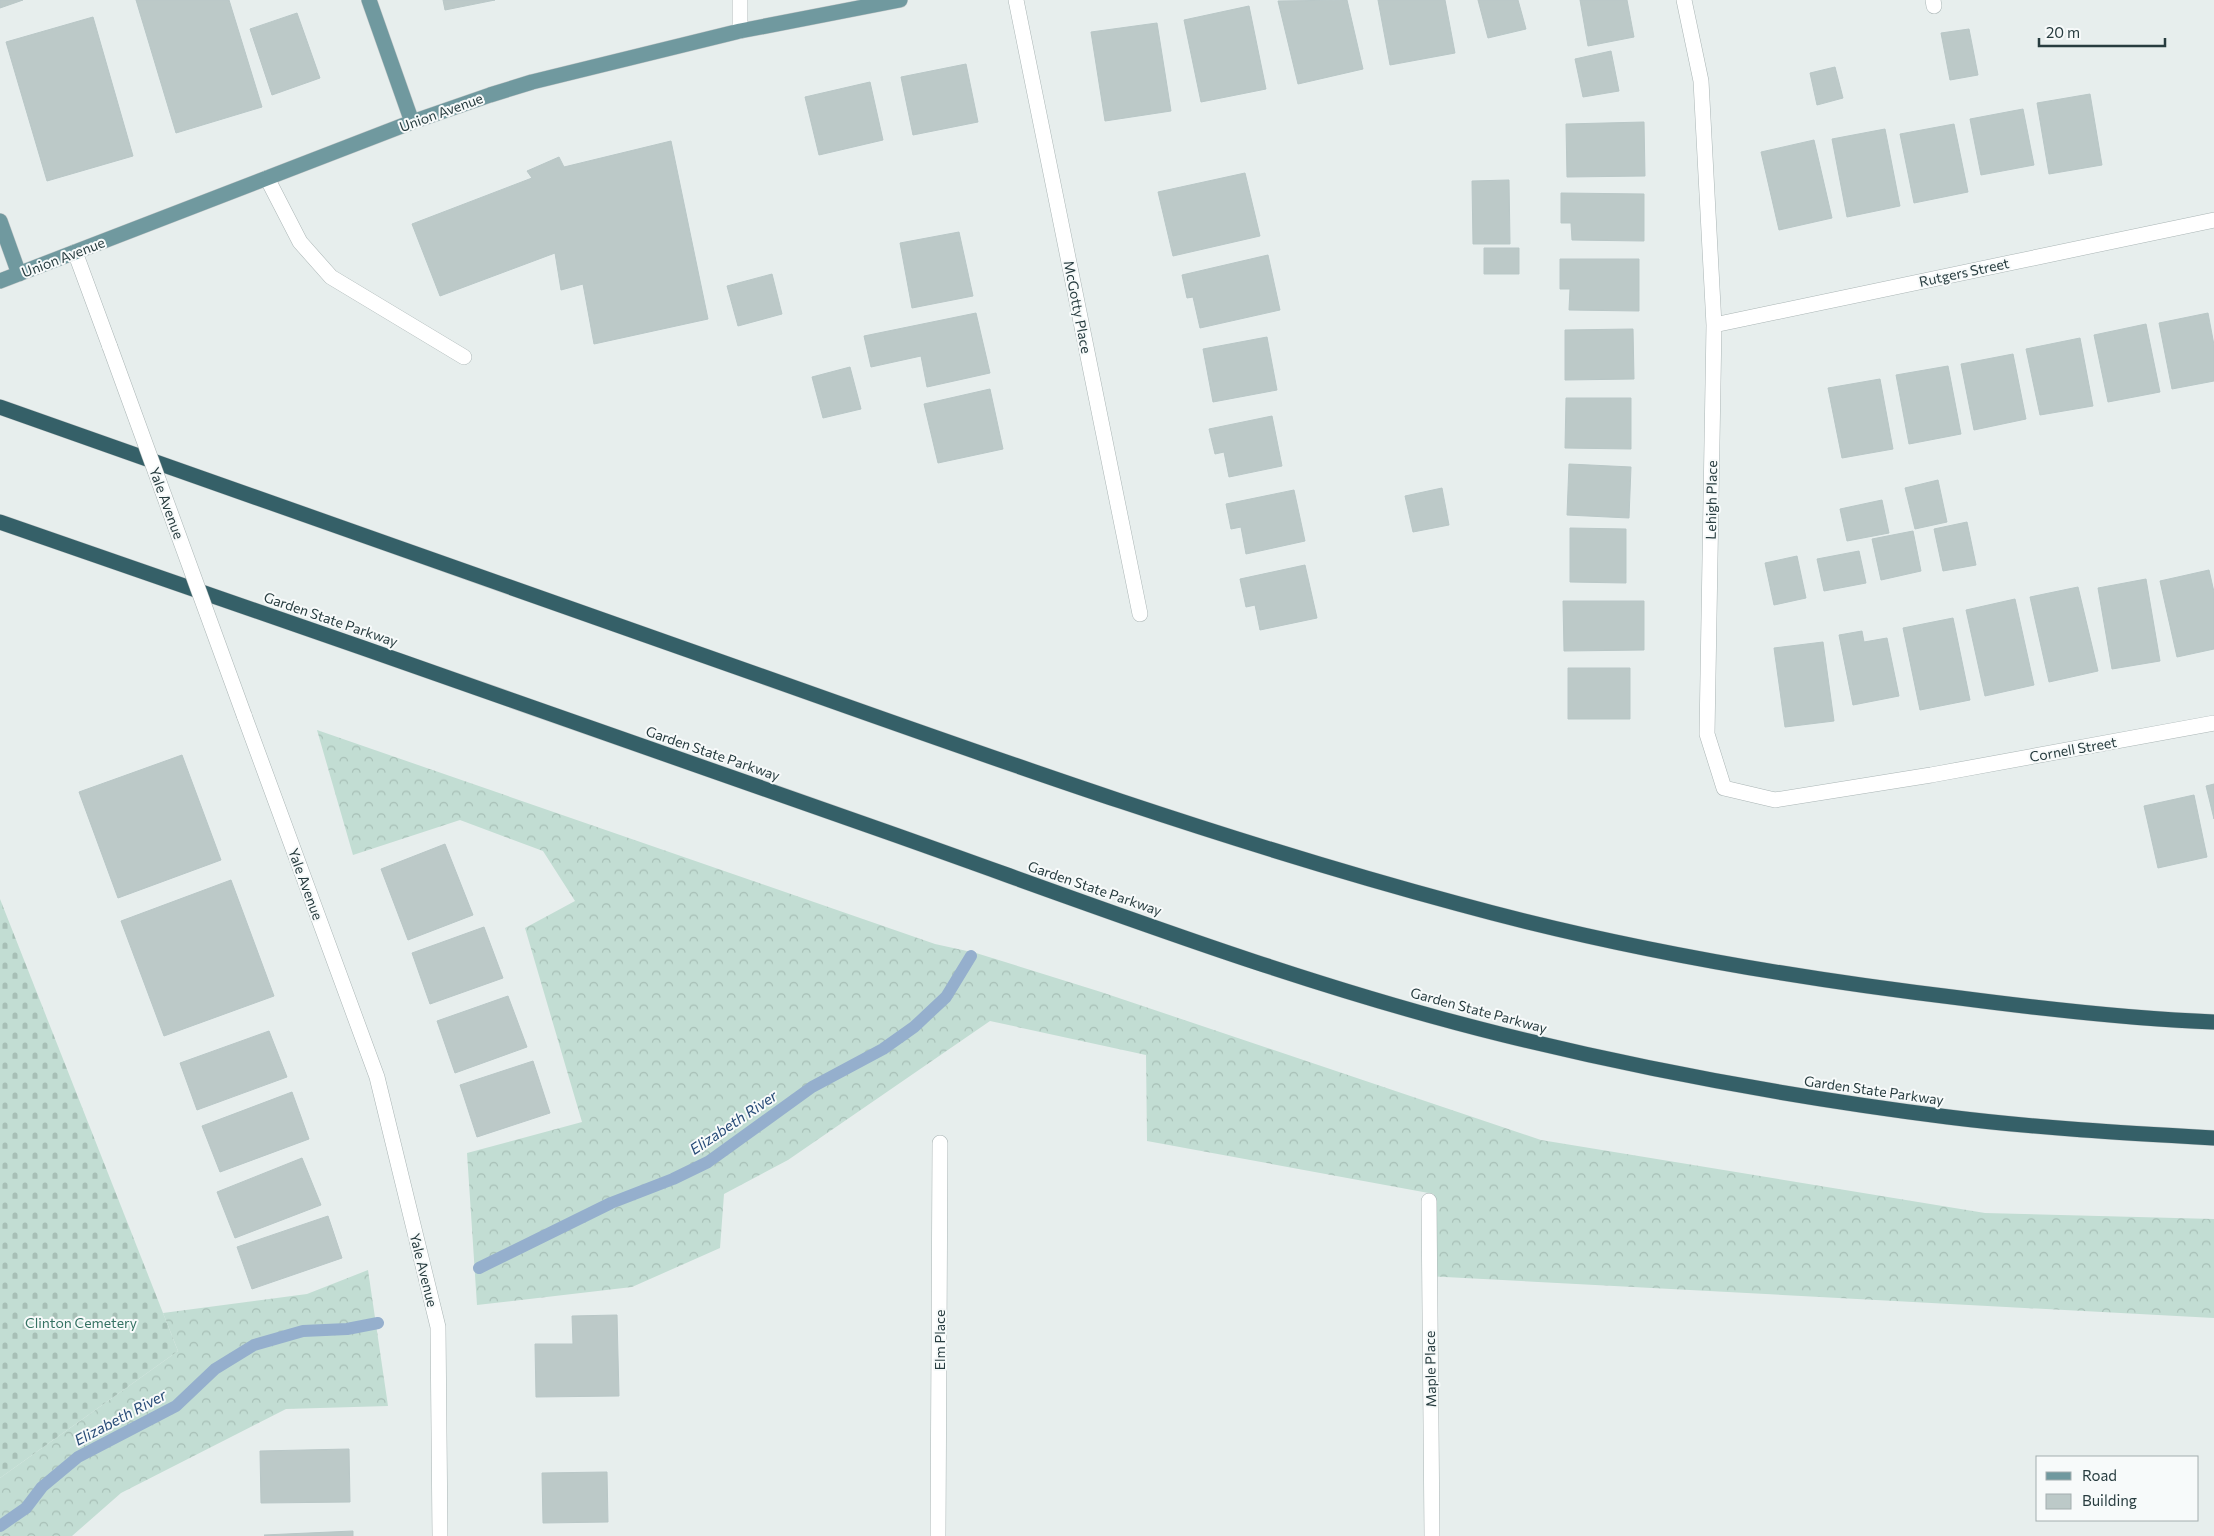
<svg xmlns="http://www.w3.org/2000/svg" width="2214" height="1536" viewBox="0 0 2214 1536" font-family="Commissioner,sans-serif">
<defs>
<pattern id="forest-crowns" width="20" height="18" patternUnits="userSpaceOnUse" patternTransform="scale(1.25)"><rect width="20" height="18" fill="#c2ddd3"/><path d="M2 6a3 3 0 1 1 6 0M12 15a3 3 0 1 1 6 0" fill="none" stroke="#a7bfb6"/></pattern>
<pattern id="cemetery-stones" width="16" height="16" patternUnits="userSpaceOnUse" patternTransform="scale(1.25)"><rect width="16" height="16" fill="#c2ddd3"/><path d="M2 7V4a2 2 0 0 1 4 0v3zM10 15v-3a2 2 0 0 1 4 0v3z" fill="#a7bfb6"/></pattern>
</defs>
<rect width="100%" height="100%" fill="#e7eeed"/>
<path fill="url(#forest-crowns)" d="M317 730 935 944 976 953 1101 992 1541 1140 1985 1213 2214 1219V1318L1426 1276 1434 1194 1147 1141 1146 1055 990 1021 788 1160 724 1194 720 1248 632 1287 477 1305 467 1153 582 1122 525 928 575 901 543 851 460 820 353 855Z
M368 1270 388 1406 286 1409 121 1493 72 1536H0V1478L178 1351 163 1313 307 1294Z"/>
<path fill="url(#cemetery-stones)" d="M0 899 178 1351 0 1478Z"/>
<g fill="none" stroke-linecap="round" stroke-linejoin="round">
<path stroke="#95afcd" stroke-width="12" d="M479 1268 611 1203 673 1179 708 1162 812 1087 883 1049 914 1027 946 997 971 956
M0 1526 26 1508 42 1487 78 1457 176 1406 215 1369 254 1345 303 1331 347 1329 378 1323"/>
</g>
<path fill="#bcc9c8" stroke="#b9c7c7" d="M0 0H23L0 8Z
M136 0H229L262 107 176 133Z
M443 0H495L445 10Z
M1347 0 1363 69 1298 84 1278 1Z
M1378 0H1445L1455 53 1390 65Z
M1478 0H1518L1526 29 1488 38Z
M1580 0H1627L1634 37 1588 46Z
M1249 6 1266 89 1201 102 1184 20Z
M297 13 320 78 272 95 250 29Z
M93 17 133 156 47 181 6 42Z
M1157 23 1171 111 1105 121 1091 32Z
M1969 29 1978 75 1950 80 1941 33Z
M1611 51 1619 91 1583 97 1575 59Z
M966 64 978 122 913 135 901 77Z
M1835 67 1843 98 1817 105 1810 73Z
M870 82 883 140 819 155 805 97Z
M2090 94 2102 165 2049 174 2037 103Z
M2023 109 2034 165 1981 175 1970 119Z
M1644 122 1645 176 1567 177 1566 124Z
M1954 124 1968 192 1914 203 1900 134Z
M1885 129 1900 206 1847 217 1832 139Z
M1814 140 1832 218 1779 230 1761 152Z
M671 141 708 319 594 344 583 284 561 290 555 253 440 296 412 224 532 178 527 171 559 157 564 167Z
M1245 173 1260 236 1173 256 1158 192Z
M1509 180 1510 244H1473L1472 181Z
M1561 193 1644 194V241L1572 240 1571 223H1561Z
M959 232 973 296 912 308 900 243Z
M1484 248H1519V274H1484Z
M1268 255 1280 310 1200 328 1193 297 1187 298 1182 275Z
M1560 259H1639V311L1569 310 1570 289H1560Z
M772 274 782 314 738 326 727 286Z
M976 313 990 373 927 387 921 356 871 367 864 336Z
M2208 313 2214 345V381L2172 389 2159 323Z
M2146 324 2160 392 2108 402 2094 335Z
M1633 329 1634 379 1565 380V330Z
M1267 337 1277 390 1213 402 1203 349Z
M2080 338 2093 406 2040 415 2026 349Z
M2013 354 2026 419 1974 430 1961 364Z
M1948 366 1961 434 1909 444 1896 375Z
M850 367 861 409 823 418 812 377Z
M1880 379 1893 449 1842 458 1828 388Z
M990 389 1003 449 938 463 924 404Z
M1566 398H1631V449L1565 448Z
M1272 416 1282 466 1229 477 1224 452 1215 454 1209 429Z
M1569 464 1631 467 1629 518 1567 515Z
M1938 480 1947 522 1915 529 1905 488Z
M1442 488 1449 525 1413 532 1405 496Z
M1294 490 1305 541 1246 554 1241 527 1231 529 1226 504Z
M1882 500 1889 533 1847 541 1840 509Z
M1967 522 1976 565 1943 571 1934 529Z
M1570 528 1626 529V583L1570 582Z
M1913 531 1921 571 1881 580 1872 539Z
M1859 551 1866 583 1824 591 1817 559Z
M1797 556 1806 598 1774 605 1765 563Z
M1305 565 1317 618 1260 630 1255 605 1246 607 1240 579Z
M2209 570 2214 592V649L2177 657 2160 581Z
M2146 579 2160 661 2112 669 2098 588Z
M2078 587 2098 671 2049 682 2030 597Z
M2015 599 2034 685 1985 696 1966 610Z
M1563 601H1644V650L1564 651Z
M1953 618 1970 700 1920 710 1903 628Z
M1862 631 1864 642 1887 638 1899 696 1853 705 1839 635Z
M1823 642 1834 721 1785 727 1774 648Z
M1568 668H1630V719H1568Z
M182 755 221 860 118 898 79 792Z
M2214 784V819L2206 786Z
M2194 795 2207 857 2158 868 2144 806Z
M445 844 473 915 408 940 381 869Z
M231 880 274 996 164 1036 121 921Z
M484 927 503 978 430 1004 412 953Z
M508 996 527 1047 455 1073 437 1021Z
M269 1031 287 1077 197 1110 180 1063Z
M533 1061 550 1113 477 1137 460 1085Z
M292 1092 309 1139 220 1172 202 1126Z
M302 1158 321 1205 235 1238 217 1192Z
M328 1216 342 1258 252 1289 237 1247Z
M617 1315 619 1396 536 1397 535 1344H573L572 1316Z
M349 1449 350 1502 261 1503 260 1451Z
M607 1472 608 1522 543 1523 542 1473Z
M353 1531V1536H265L264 1535Z"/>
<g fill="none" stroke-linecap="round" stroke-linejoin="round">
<g stroke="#aab5b5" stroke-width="16">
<path id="minor" d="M740 0V31
M1016 0 1140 614
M1684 0 1701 81 1714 325 1707 734 1724 788 1775 800 1931 775 2214 723
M1933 0 1934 6
M267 178 300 242 331 277 464 357
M75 252 110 347
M1714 325 2214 220
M244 715 377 1077 438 1327 440 1536
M1429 1201 1432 1536
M938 1536 940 1143"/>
</g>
<g stroke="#c3c8c9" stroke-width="16">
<path id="major" d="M369 0 412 122
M0 221 19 274
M0 281 412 122 490 95 532 82 740 31 900 0"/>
</g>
<g stroke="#c3c8c9" stroke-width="16">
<path id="highway" d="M0 407C262 500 525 592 787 685 1009 764 1232 843 1459 904 1623 949 1792 978 1960 998 2044 1009 2129 1019 2214 1022
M0 522C296 624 592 728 887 832 1091 904 1294 983 1504 1035 1650 1071 1799 1098 1948 1117 2036 1128 2125 1133 2214 1138"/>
</g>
<use href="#minor" stroke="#fff" stroke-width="15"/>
<use href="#major" stroke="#70999f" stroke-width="15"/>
<use href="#highway" stroke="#356068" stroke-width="15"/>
<g stroke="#aab5b5" stroke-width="16" stroke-linecap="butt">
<path id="minor-bridge" d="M110 347 244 715"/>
</g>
<use href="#minor-bridge" stroke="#fff" stroke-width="15"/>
</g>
<g text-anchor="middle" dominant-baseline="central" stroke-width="4" stroke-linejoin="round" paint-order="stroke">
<g font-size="14" fill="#273c3f" stroke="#f7fafa">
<text transform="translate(441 112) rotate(-20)">Union Avenue</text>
<text transform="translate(63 257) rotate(-21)">Union Avenue</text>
<text transform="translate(1964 272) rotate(-12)">Rutgers Street</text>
<text transform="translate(1078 307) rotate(79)">McGotty Place</text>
<text transform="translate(1711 500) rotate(-89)">Lehigh Place</text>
<text transform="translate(167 503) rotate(70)">Yale Avenue</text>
<text transform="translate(331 619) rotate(19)">Garden State Parkway</text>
<text transform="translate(2073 749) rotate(-10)">Cornell Street</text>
<text transform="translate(713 753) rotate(19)">Garden State Parkway</text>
<text transform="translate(306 884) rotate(70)">Yale Avenue</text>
<text transform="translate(1095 888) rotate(19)">Garden State Parkway</text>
<text transform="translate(1479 1010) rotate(15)">Garden State Parkway</text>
<text transform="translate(1874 1090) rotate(8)">Garden State Parkway</text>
<text transform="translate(424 1270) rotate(76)">Yale Avenue</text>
<text transform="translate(939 1340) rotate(-90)">Elm Place</text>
<text transform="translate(1430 1369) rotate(-91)">Maple Place</text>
</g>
<g font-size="14" fill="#357263" stroke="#f7fafa">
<text x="81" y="1322">Clinton Cemetery</text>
</g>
<g font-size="15" font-style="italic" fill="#264a76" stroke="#f7fafa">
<text transform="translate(733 1122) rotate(-34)">Elizabeth River</text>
<text transform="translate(120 1417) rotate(-28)">Elizabeth River</text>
</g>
</g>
<rect x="2036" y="1456" width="162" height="65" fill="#f7fafa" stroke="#a4aeaf"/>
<rect x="2046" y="1472" width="25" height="8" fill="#70999f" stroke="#a4aeaf"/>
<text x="2082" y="1481" font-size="15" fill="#273c3f">Road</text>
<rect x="2046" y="1494" width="25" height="15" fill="#bcc9c8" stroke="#a4aeaf"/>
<text x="2082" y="1506" font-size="15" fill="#273c3f">Building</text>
<path d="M2039 38v8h126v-8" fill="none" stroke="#273c3f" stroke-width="2.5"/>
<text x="2046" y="38" font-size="15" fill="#273c3f" stroke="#f7fafa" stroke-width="4" paint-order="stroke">20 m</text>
</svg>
